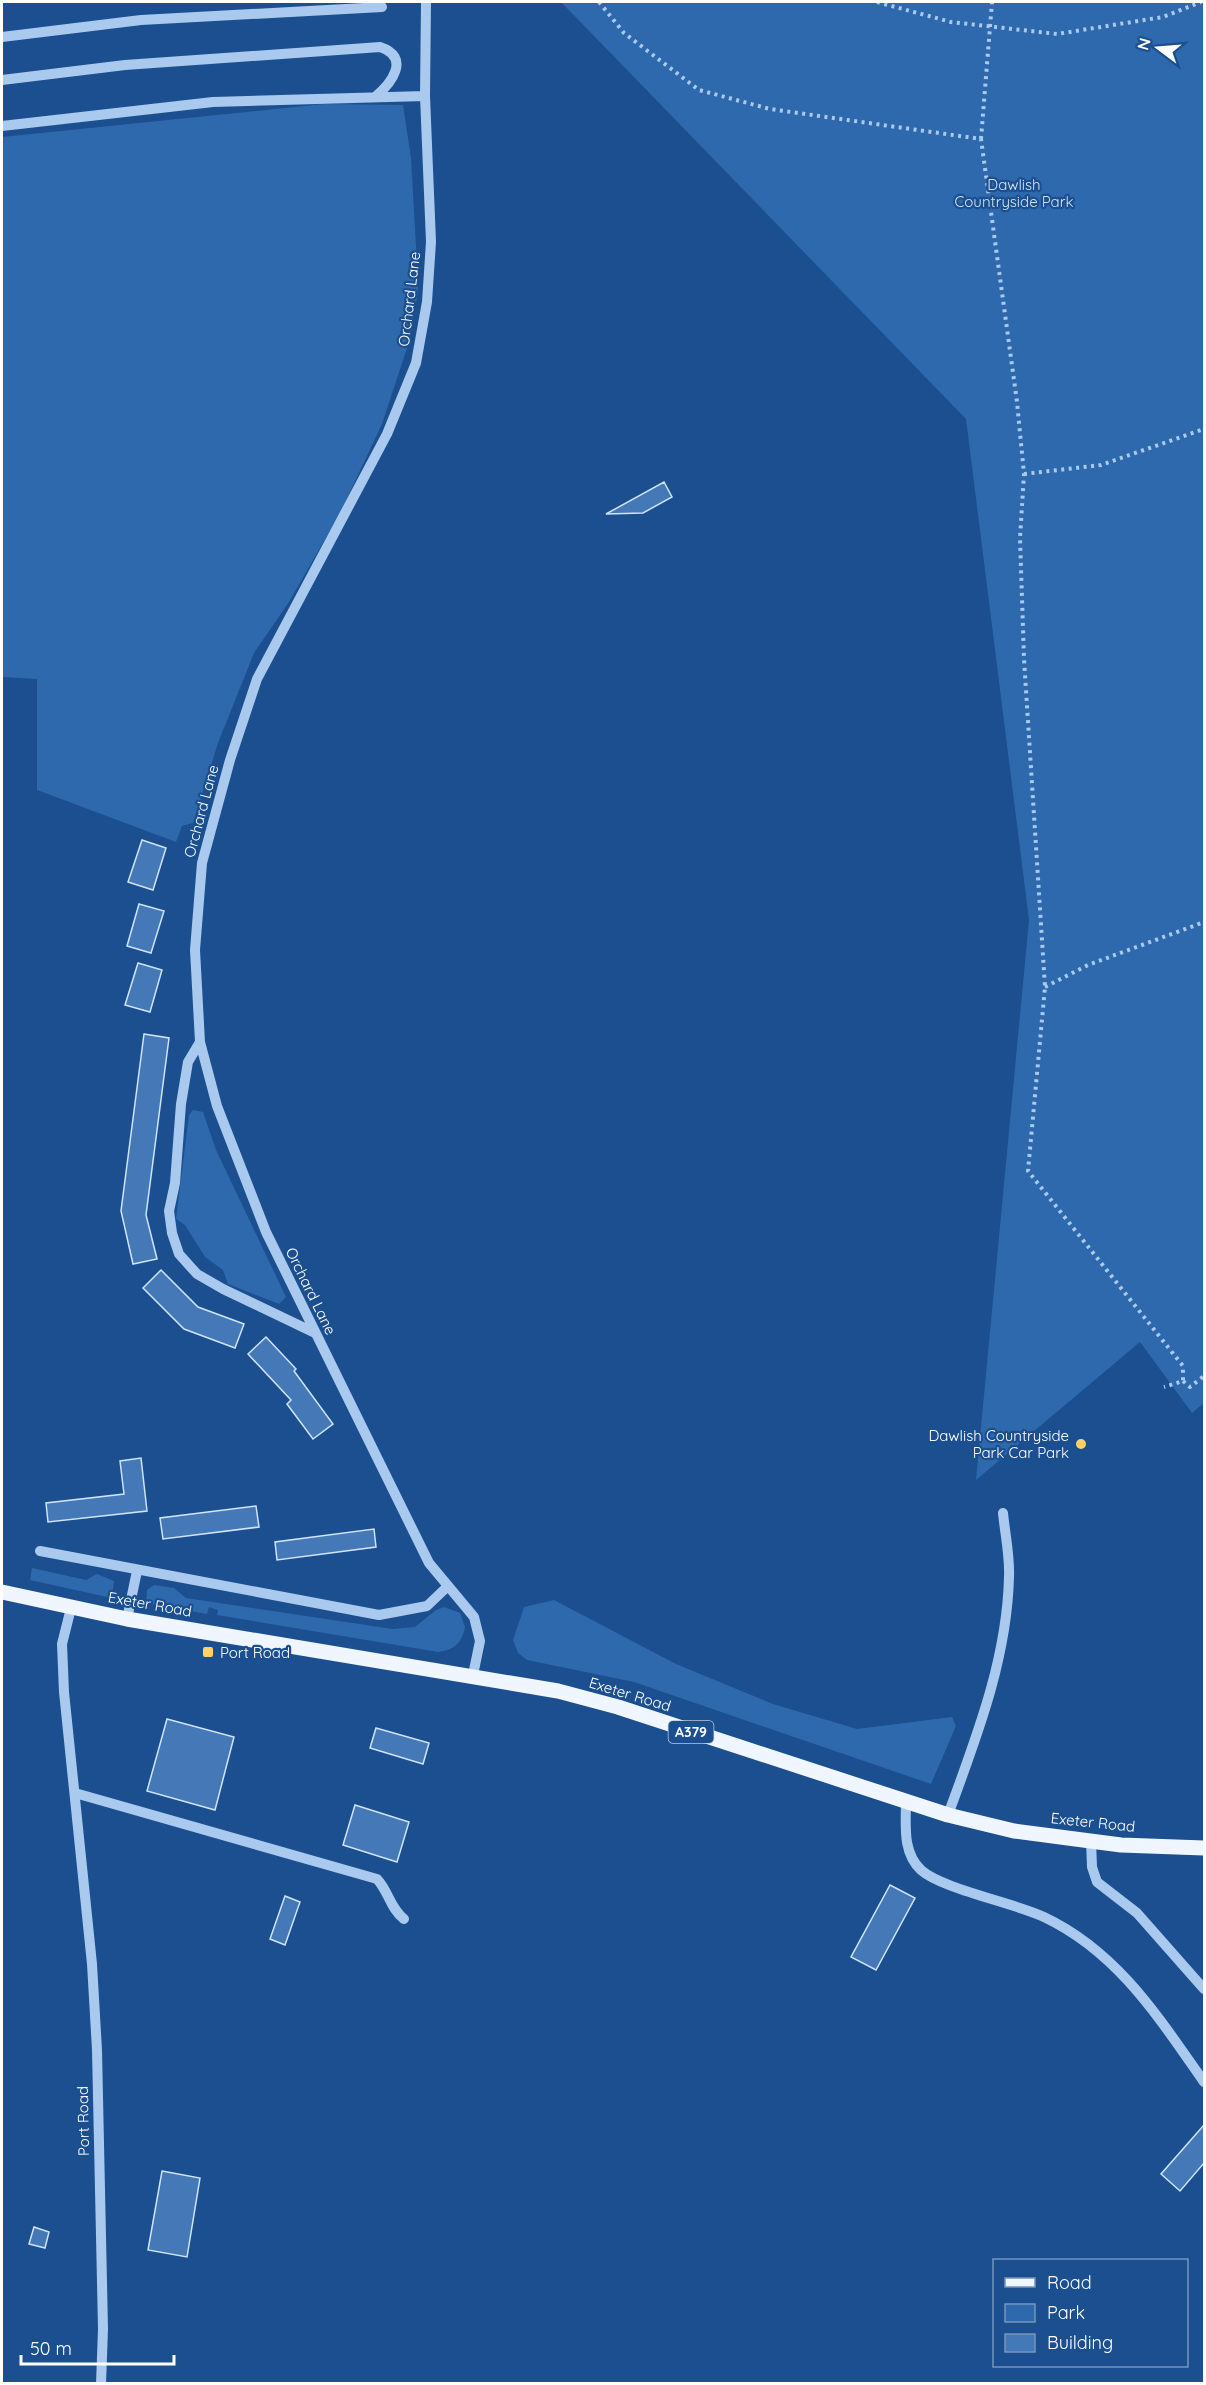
<svg xmlns="http://www.w3.org/2000/svg" width="1206" height="2385" viewBox="0 0 1206 2385" font-family="Quicksand,sans-serif">
<rect width="100%" height="100%" fill="#1b4f8f"/>
<path fill="#2e69ad" d="M561 2H1204V1403L1192 1413 1140 1342 976 1480 1029 920 966 419Z
M324 104 403 105 411 158 417 264 418 291 410 339 382 424 341 511 289 602 254 653 218 743 193 823 182 826 176 842 37 790V679L2 677V137Z
M193 1110 203 1112 216 1150 286 1297 279 1304 228 1284 223 1270 205 1257 185 1225 176 1219 189 1115Z
M32 1568 86 1580 97 1574 114 1581 112 1595 107 1597 30 1580Z
M154 1585 174 1588 186 1598 393 1629 415 1627 436 1610 444 1607 460 1613 465 1627C462 1643 454 1650 438 1652L217 1615 218 1610 209 1607 207 1614 146 1603 147 1590Z
M554 1600 676 1664 773 1704 857 1729 952 1717 956 1726 931 1784 634 1682 527 1660 518 1653 513 1640 524 1607Z"/>
<path fill="#4478b7" stroke="#cfe3fa" stroke-width="1.5" d="M664 482 672 497 643 513 606 514Z
M142 840 166 848 153 890 128 882Z
M139 904 164 911 151 953 127 946Z
M138 963 162 970 150 1012 125 1005Z
M144 1034 169 1038 146 1215 157 1259 133 1264 121 1211Z
M161 1270 198 1307 244 1324 235 1348 184 1329 143 1288Z
M266 1337 296 1369 294 1371 333 1424 313 1439 287 1404 291 1400 248 1354Z
M141 1458 147 1511 48 1522 46 1503 124 1494 120 1461Z
M256 1506 259 1527 163 1539 160 1518Z
M374 1529 376 1547 277 1560 275 1542Z
M167 1719 234 1737 215 1810 147 1791Z
M376 1728 429 1743 423 1764 370 1748Z
M355 1805 409 1822 397 1862 343 1845Z
M890 1885 915 1898 876 1970 851 1957Z
M285 1896 300 1902 285 1945 270 1939Z
M1204 2125V2163L1180 2191 1161 2174Z
M162 2171 200 2178 187 2257 148 2250Z
M34 2227 49 2232 45 2248 29 2244Z"/>
<g fill="none" stroke-linecap="round" stroke-linejoin="round">
<path stroke="#a9c9ee" stroke-width="4" stroke-dasharray="3 4.5" stroke-linecap="butt" d="M599 2 624 33 699 90 770 109 981 139 1017 402 1024 474 1020 538 1024 659 1045 987 1028 1171 1183 1366V1381L1164 1387
M877 2 951 22 1057 34 1163 17 1201 2
M981 139 992 2
M1024 474 1101 465 1204 429
M1045 987 1088 965 1204 922
M1183 1381 1190 1387 1204 1376"/>
<path stroke="#a9c9ee" stroke-width="10" d="M426 2 425 96 431 242 427 302 416 363 387 434 257 679 230 760 202 863 195 950 200 1042 217 1106 266 1232 429 1563 474 1617 480 1641 473 1675
M2 37 141 20 382 7
M2 80 125 65 380 47C411 57 392 83 375 97
M2 126 213 102 425 96
M200 1042 188 1062 181 1104 175 1183 169 1211 172 1233 179 1254 197 1274 223 1289 313 1332
M40 1551 379 1615 427 1606 448 1586
M71 1608 62 1644 64 1692 92 1964 97 2050 103 2329 101 2384
M127 1619 137 1571
M75 1793 377 1879C389 1892 390 1908 404 1919
M906 1801C906 1825 902 1852 921 1870 942 1889 1015 1903 1044 1917 1118 1952 1159 2018 1204 2082
M948 1815C976 1738 1007 1660 1009 1577 1010 1556 1005 1534 1003 1513
M1091 1841 1092 1867 1097 1882 1137 1913 1204 1989"/>
<path stroke="#f0f6ff" stroke-width="15" d="M2 1592 127 1619 558 1691 618 1707 948 1815 1014 1831 1121 1845 1204 1848"/>
</g>
<g fill="#ffd166" stroke="#1b4f8f" stroke-width="2">
<circle cx="1081" cy="1444" r="6"/>
<rect x="202" y="1646" width="12" height="12" rx="3"/>
</g>
<g text-anchor="middle" dominant-baseline="central" stroke-width="4.5" stroke-linejoin="round" paint-order="stroke">
<rect fill="#1b4f8f" stroke="#bbcadd" stroke-width="1.5" x="668.5" y="1721" width="45" height="22" rx="4.5"/>
<g font-size="14" font-weight="bold" fill="#fff">
<text x="691" y="1732">A379</text>
</g>
<g font-size="15" fill="#cfe3fa" stroke="#1b4f8f">
<text x="1014" y="184">Dawlish<tspan x="1014" dy="17">Countryside Park</tspan></text>
</g>
<g font-size="15" fill="#fff" stroke="#1b4f8f">
<text transform="translate(409 299) rotate(-83)">Orchard Lane</text>
<text transform="translate(201 811) rotate(-75)">Orchard Lane</text>
<text transform="translate(311 1291) rotate(64)">Orchard Lane</text>
<text transform="translate(150 1604) rotate(10)">Exeter Road</text>
<text transform="translate(630 1694) rotate(17)">Exeter Road</text>
<text transform="translate(1093 1822) rotate(6)">Exeter Road</text>
<text transform="translate(83 2121) rotate(-91)">Port Road</text>
</g>
<g font-size="15" fill="#fff" stroke="#1b4f8f" text-anchor="end">
<text x="1069" y="1435">Dawlish Countryside<tspan x="1069" dy="17">Park Car Park</tspan></text>
<text x="220" y="1652" text-anchor="start">Port Road</text>
</g>
</g>
<rect width="1206" height="2385" fill="none" stroke="#ffffff" stroke-width="6"/>
<rect x="993" y="2259" width="195" height="108" fill="#1b4f8f" stroke="#7695bc" stroke-width="1.5"/>
<rect x="1005" y="2278" width="30" height="9" fill="#f0f6ff" stroke="#7695bc" stroke-width="1.5"/>
<text x="1047" y="2289" font-size="18" fill="#ffffff">Road</text>
<rect x="1005" y="2304" width="30" height="18" fill="#2e69ad" stroke="#7695bc" stroke-width="1.5"/>
<text x="1047" y="2319" font-size="18" fill="#ffffff">Park</text>
<rect x="1005" y="2334" width="30" height="18" fill="#4478b7" stroke="#7695bc" stroke-width="1.5"/>
<text x="1047" y="2349" font-size="18" fill="#ffffff">Building</text>
<g transform="translate(1158 48) rotate(286)" stroke="#1b4f8f" stroke-width="4.5" paint-order="stroke">
<path d="M0-4.5L10 22L0 15L-10 22Z" fill="#ffffff"/>
<text y="-9" font-size="16" font-weight="bold" text-anchor="middle" fill="#ffffff">N</text>
</g>
<path d="M21 2355v9h153v-9" fill="none" stroke="#ffffff" stroke-width="3"/>
<text x="30" y="2355" font-size="18" fill="#ffffff" stroke="#1b4f8f" stroke-width="4.5" paint-order="stroke">50 m</text>
</svg>
